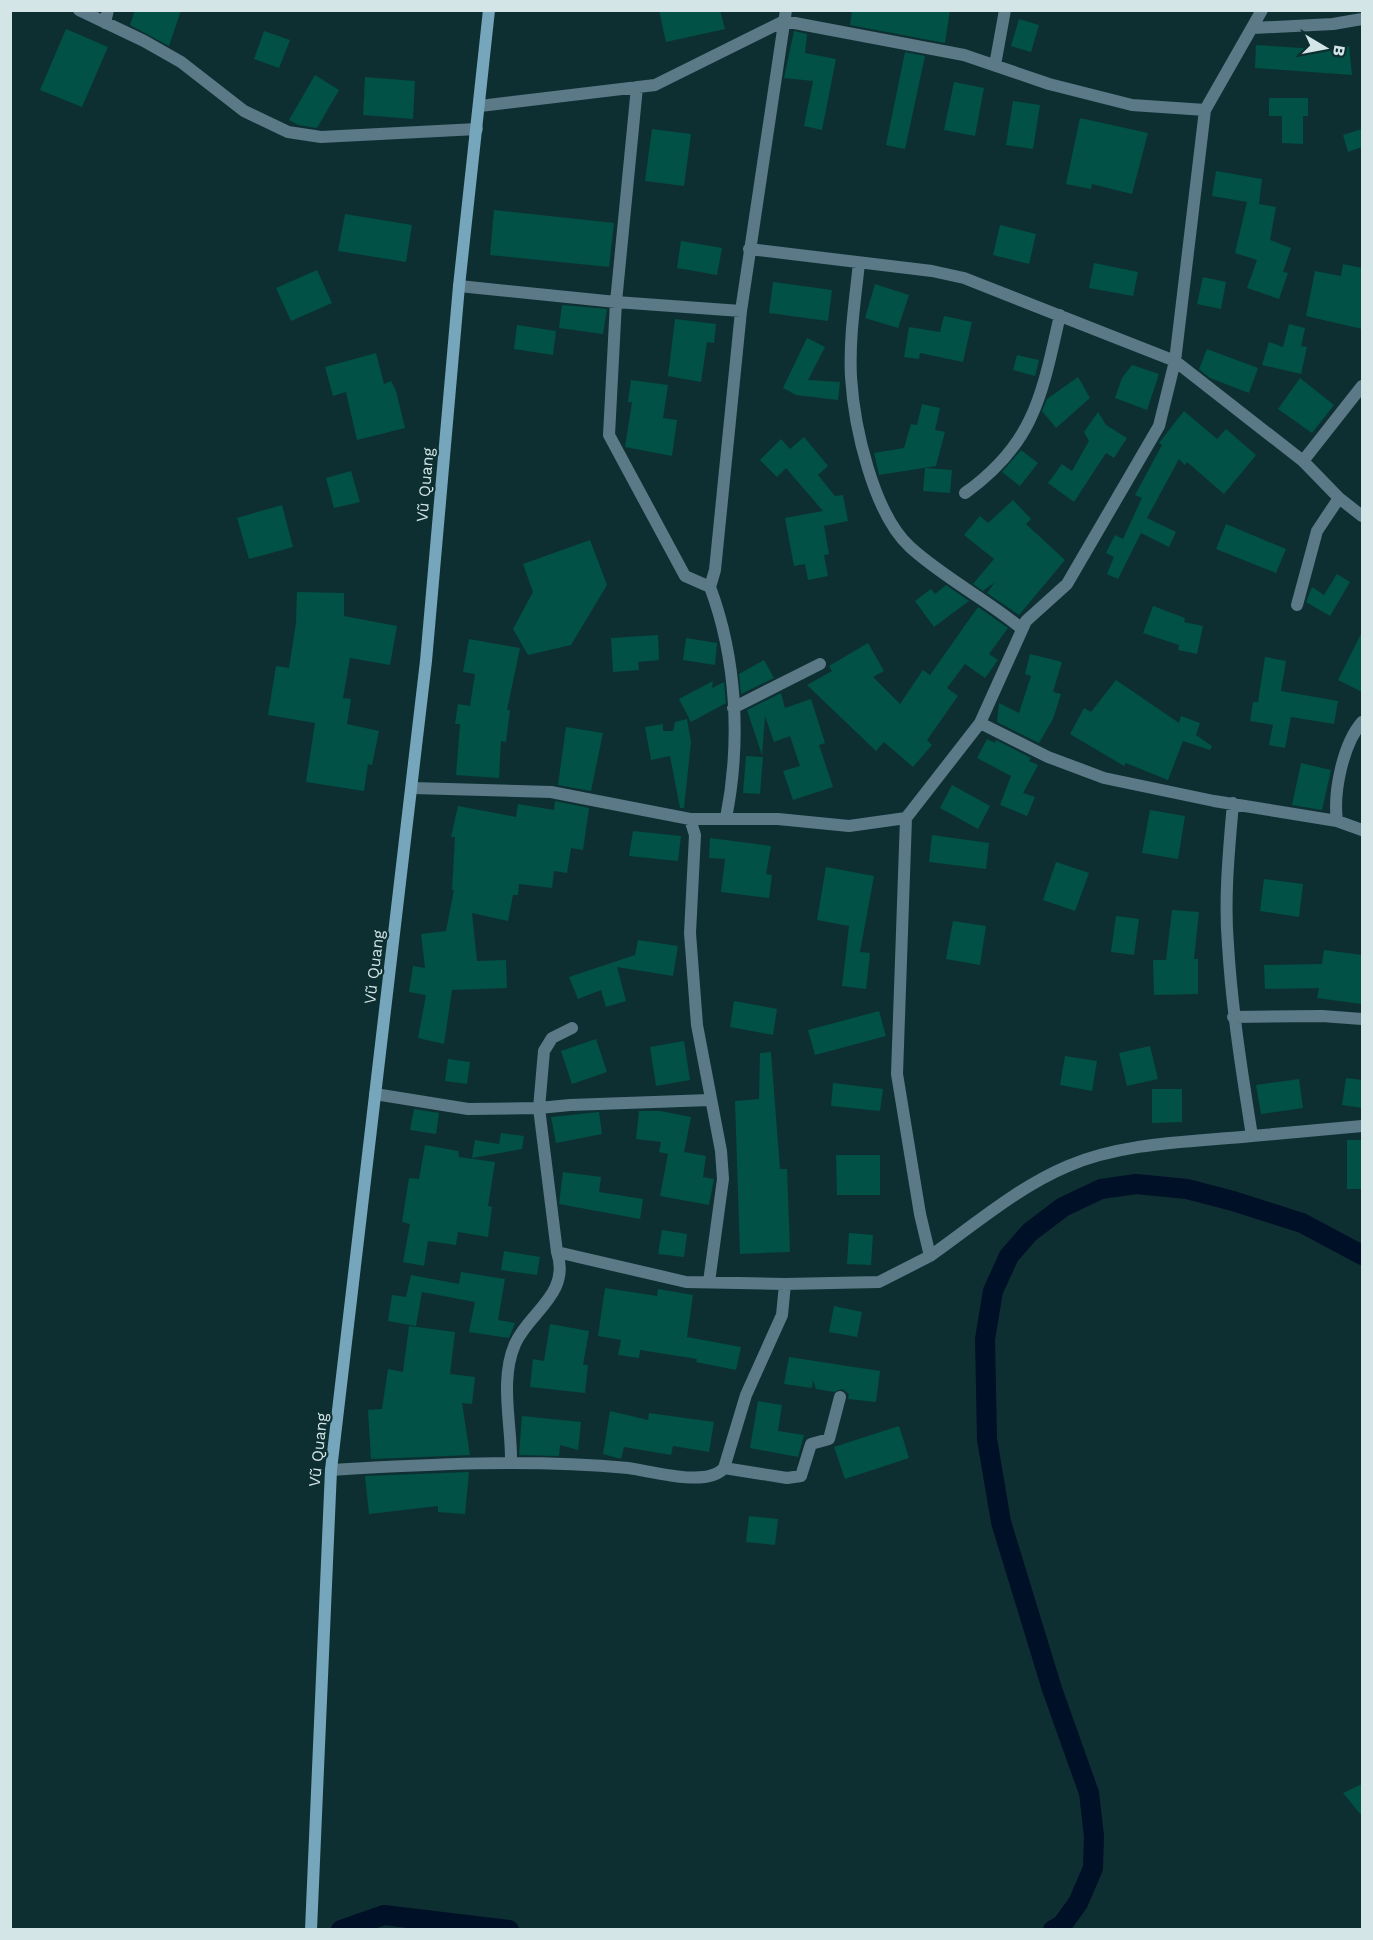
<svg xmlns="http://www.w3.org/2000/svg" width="1373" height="1940" viewBox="0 0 1373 1940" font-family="'Work Sans',sans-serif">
<rect width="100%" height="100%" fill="#0e2f32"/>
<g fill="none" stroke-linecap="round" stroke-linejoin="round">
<path stroke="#001026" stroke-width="20" d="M341 1930 384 1915 509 1930
M1053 1930 1062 1925 1078 1903 1093 1868 1094 1836 1089 1793 1052 1689 1001 1522 987 1439 985 1339 993 1291 1009 1256 1030 1232 1063 1207 1101 1189 1136 1184 1187 1189 1233 1201 1302 1223 1362 1255"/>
</g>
<path fill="#015146" d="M135 10H181L169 46 130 25Z
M659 10H720L725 29 666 42Z
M852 10H950L945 43 850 25Z
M1019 19 1039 25 1031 52 1011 46Z
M66 29 108 47 82 107 40 90Z
M264 31 290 40 279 68 254 59Z
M794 31 807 34 805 53 836 59 822 130 804 126 813 81 784 78Z
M1256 45 1317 49 1349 46 1352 75 1255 68Z
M905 52 925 56 905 149 886 145Z
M315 75 339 90 317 128 298 125 289 120Z
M365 77 415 81 413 119 363 115Z
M954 82 984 88 975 136 944 130Z
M1269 98H1308V116H1303V144L1282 143V116H1269Z
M1013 101 1040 105 1033 149 1006 145Z
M1080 118 1148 133 1132 194 1092 184 1091 189 1066 184Z
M652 129 691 134 684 186 645 181Z
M1362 129V147L1348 152 1343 135Z
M1216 171 1262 179 1259 204 1212 196Z
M1247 202 1276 207 1270 240 1291 248 1283 272 1288 273 1279 299 1247 288 1257 260 1235 253Z
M494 210 614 223 609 267 490 255Z
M345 214 412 225 406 262 338 251Z
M1000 225 1036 234 1029 264 993 255Z
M681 241 722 248 717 275 677 268Z
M1094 263 1138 272 1133 296 1089 288Z
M1343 264 1362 268V329L1306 316 1315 271 1341 276Z
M317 270 332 303 291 321 276 288Z
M1203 277 1226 282 1221 309 1197 304Z
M773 282 832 290 828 321 769 313Z
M875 284 909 295 898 328 865 318Z
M562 305 607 309 603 334 559 328Z
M944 316 972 322 963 362 920 353 919 359 904 357 909 327 940 332Z
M675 319 716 324 714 343 707 342 701 382 668 376Z
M1289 324 1305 328 1301 346 1307 347 1301 374 1262 365 1269 342 1283 347Z
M517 325 556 331 553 355 514 349Z
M807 338 825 347 808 380 840 382 838 400 796 395 783 388Z
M1207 349 1258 368 1249 393 1210 378 1199 369Z
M376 353 384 384 391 381 396 391 405 428 357 440 346 392 333 396 325 367Z
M1017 355 1039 360 1035 376 1013 370Z
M1132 365 1159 374 1147 410 1115 398 1122 378Z
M1078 377 1090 398 1056 428 1042 411 1047 399Z
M1300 378 1334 405 1312 433 1278 409Z
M631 380 668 385 663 418 677 420 672 456 625 447 632 402H628Z
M922 404 940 408 935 430 945 432 936 466 879 475 874 453 904 448 911 424 917 425Z
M1184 411 1217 439 1226 429 1256 455 1224 494 1187 462 1185 465 1179 459 1147 518 1176 532 1169 547 1141 533 1118 579 1107 574 1114 557 1106 553 1115 535 1123 539 1142 498 1135 495 1162 445 1159 443Z
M1098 412 1106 425 1127 438 1114 458 1106 453 1074 502 1048 483 1062 464 1072 471 1089 441 1084 432Z
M804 437 828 466 818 475 835 496 843 495 848 521 824 526 829 554 824 555 828 576 808 580 805 564 794 566 785 518 823 511 786 468 777 477 760 460 781 439 790 449Z
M1021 450 1038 463 1020 486 1002 472Z
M925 468 952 470 950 493 923 491Z
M351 471 360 502 334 508 326 478Z
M1013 500 1031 519 1026 524 1065 560 1019 615 987 593 995 582 983 591 973 584 994 559 964 535 980 516 988 523Z
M282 505 293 547 249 559 237 518Z
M1226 524 1286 549 1276 573 1216 549Z
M590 540 607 585 571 645 528 655 513 629 533 592 523 564Z
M1337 574 1350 582 1330 616 1306 602 1312 587 1324 595Z
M946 585 969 601 934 627 915 601 931 589 935 594Z
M297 592 344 593V616L397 626 390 665 350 658 343 698 351 699 347 724 379 731 372 765 368 764 364 791 306 782 315 723 268 715 276 666 289 668 296 623Z
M1153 606 1185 618 1184 622 1203 626 1197 654 1178 650 1179 645 1143 633Z
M978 607 1008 628 989 654 998 660 985 678 965 664 947 688 958 696 927 740 932 745 913 767 884 742 876 751 807 685 832 671 829 666 868 643 884 671 873 677 900 704 923 670 930 675Z
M1362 632V692L1338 680Z
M658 635 659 660 638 662 639 670 613 672 611 638Z
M686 638 717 643 715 665 683 660Z
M469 639 520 648 507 710H510L506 742 501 741 499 778 456 775 460 724H455L458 704 470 706 475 674 463 672Z
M1030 654 1062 662 1053 692 1061 694 1053 719 1039 743 997 722 999 703 1019 713 1031 676 1025 674Z
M1265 657 1286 661 1281 691 1338 701 1334 724 1291 717 1285 748 1269 745 1273 725 1250 721 1253 702H1258Z
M764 660 774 678 741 694 739 674Z
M1116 680 1179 723 1181 716 1200 723 1196 735 1212 746 1210 750 1183 741 1168 780 1126 763 1124 766 1070 734 1084 708 1091 712Z
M713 681 712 688 724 682 726 703 691 722 679 699Z
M781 693 785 708 811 699 825 743 819 745 833 787 793 800 783 771 800 766 790 736 774 742 765 716 762 755 747 710Z
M687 719 691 742 684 808H680L670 756 651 760 645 727 663 724V731H673L675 722Z
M566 727 603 733 591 791 558 785Z
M987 739 995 743 996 740 1031 758 1029 761 1038 765 1023 793 1035 797 1027 816 1000 805 1011 776 977 758Z
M746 756 763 757 760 794 743 793Z
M1301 763 1331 770 1322 810 1292 805Z
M952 785 990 806 978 829 940 808Z
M555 801 589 808 583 850 571 848 567 873 554 871 552 888 519 884 518 895H513L508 921 472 913 477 961 506 960 507 988 452 990 444 1044 418 1038 426 995 409 992 413 966 425 968 421 934 446 931 454 890H452L455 837H451L458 806 516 817 518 804 554 810Z
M1150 810 1185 816 1178 859 1142 853Z
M633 831 681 836 678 861 629 856Z
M932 835 989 843 986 869 929 862Z
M710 838 771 846 766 874 772 875 769 898 721 892 725 859 709 858Z
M1056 862 1089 873 1075 911 1043 900Z
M826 867 874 876 860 952 870 953 866 989 842 986 849 926 817 920Z
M1264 879 1303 884 1299 917 1260 911Z
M1172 910 1199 912 1194 959H1198V994L1154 995 1153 960H1166Z
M1116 916 1139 919 1134 955 1111 952Z
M953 921 986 926 980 965 946 959Z
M638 940 678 946 673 976 617 967 626 1001 606 1007 601 990 578 999 569 977 635 955Z
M1324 950 1362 955 1361 1004 1317 998 1319 988 1265 989 1264 965 1322 964Z
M734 1001 777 1009 773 1035 730 1027Z
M879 1011 886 1036 815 1055 808 1030Z
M596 1039 607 1072 572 1084 561 1051Z
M684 1041 690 1080 656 1086 650 1047Z
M1150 1046 1158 1079 1127 1086 1119 1053Z
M771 1052 780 1169H787L790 1252 740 1254 735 1101 759 1099 760 1053Z
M1065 1056 1097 1061 1092 1091 1060 1085Z
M448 1059 470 1062 467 1084 445 1081Z
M1346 1078 1362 1080V1108L1342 1105Z
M1299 1079 1303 1108 1261 1114 1256 1085Z
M833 1083 883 1089 880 1111 831 1106Z
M1152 1089H1182V1122L1152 1123Z
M414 1109 439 1113 436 1134 410 1130Z
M639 1111H660L691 1117 684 1152 706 1156 703 1177 714 1179 709 1205 660 1196 668 1154 659 1152 661 1142 636 1139Z
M599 1112 602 1134 556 1143 551 1117Z
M501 1133 524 1136 522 1149 472 1158 475 1140 499 1144Z
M1347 1140H1362V1189H1347Z
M425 1145 458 1151 459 1157 495 1162 488 1206 492 1207 488 1237 458 1232 456 1245 428 1241 424 1266 403 1262 410 1224 402 1222 409 1178 419 1179Z
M836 1155H880V1195H837Z
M563 1172 601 1177 599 1192 643 1199 640 1219 559 1204Z
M662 1230 687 1234 684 1257 658 1254Z
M849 1233 873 1235 871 1265 847 1264Z
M504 1251 540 1257 537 1275 501 1270Z
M461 1272 505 1279 498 1320 515 1323 509 1338 469 1332 475 1302 422 1292 416 1326 388 1321 392 1295 406 1297 411 1275 459 1284Z
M605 1288 657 1296 658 1289 693 1295 687 1337 741 1347 736 1370 696 1362 697 1359 640 1350 639 1358 618 1355 621 1340 598 1336Z
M834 1306 862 1312 857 1337 829 1332Z
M550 1324 589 1331 583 1365H588L585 1393 530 1387 533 1359 544 1361Z
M409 1326 455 1332 450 1374 475 1377 472 1404 462 1403 470 1455 371 1459 368 1410 382 1409 388 1369 403 1372Z
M789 1357 880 1371 876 1402 848 1399 849 1394 842 1389 834 1392 816 1389 813 1380 812 1388 784 1384Z
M758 1401 782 1405 778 1431 804 1435 798 1457 750 1448Z
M610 1411 648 1420 649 1413 714 1422 709 1452 673 1446 671 1455 624 1447 621 1459 603 1454Z
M522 1416 581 1422 578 1450 560 1445 559 1456 519 1455Z
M899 1426 909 1458 845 1479 834 1447Z
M469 1472 465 1514 438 1512V1506L369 1514 365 1476Z
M749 1516 778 1519 775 1545 746 1542Z
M1362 1784V1816L1343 1793Z"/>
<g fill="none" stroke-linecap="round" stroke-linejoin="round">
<path stroke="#5b7987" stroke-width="12" d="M79 10 144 41 181 62 244 111 288 132 321 137 477 129
M105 23 108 10
M1253 28 1333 24 1362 19
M995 65 1005 10
M637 87 616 302 609 435 685 576 710 587 715 570 741 311 786 10
M1205 110 1262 10
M749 249 932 271 964 278 1175 361 1303 461 1339 498 1362 516
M859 263C855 301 849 339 851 377 854 426 873 513 910 547 944 578 986 599 1021 628
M459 286 616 302 741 311
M1303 461 1362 386
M965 493C1035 443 1042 394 1060 315
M710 587C737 659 741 743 726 818
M1297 605 1317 531 1339 498
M733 708 820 664
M980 723 1048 757 1104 778 1214 801 1337 821 1362 830
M412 788 551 792 690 819H778L849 826 906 818
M1233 803C1229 850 1224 898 1228 945 1232 1010 1242 1073 1252 1136L1362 1126
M690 819 695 835 690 933 697 1025 721 1151 723 1179 709 1282
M1337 821C1333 792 1343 744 1362 722
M1233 1017 1322 1016 1362 1019
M572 1028 552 1038 544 1051 539 1108 570 1105 710 1100
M375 1094 468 1109 539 1108 557 1252 686 1282 785 1284 879 1282 930 1256 920 1214 897 1074 906 818 980 723 1026 621 1067 584 1159 426 1175 361 1205 110 1132 105 1049 84 964 55 784 21 655 85 480 106
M930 1256C974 1225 1018 1187 1068 1166 1124 1142 1192 1142 1252 1136
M511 1463C512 1425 499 1381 515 1344 529 1312 571 1294 557 1252
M724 1468 787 1478 801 1476 811 1444 829 1439 840 1397
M331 1470C430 1464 529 1459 628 1468 652 1471 707 1488 724 1468L746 1395 782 1315 785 1284"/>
<path stroke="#76a6bc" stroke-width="12" d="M311 1930 331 1470 426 661 459 286 489 10"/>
</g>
<g text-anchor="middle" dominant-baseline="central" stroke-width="4.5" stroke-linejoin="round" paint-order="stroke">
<g font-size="16" fill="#d3e5e6" stroke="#0e2f32">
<text transform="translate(425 485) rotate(-85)">Vũ Quang</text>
<text transform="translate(374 967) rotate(-83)">Vũ Quang</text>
<text transform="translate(318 1450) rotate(-84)">Vũ Quang</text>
</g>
</g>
<rect width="1373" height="1940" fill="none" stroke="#d3e5e6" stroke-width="24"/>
<g transform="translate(1325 48) rotate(100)" stroke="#0e2f32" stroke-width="4.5" paint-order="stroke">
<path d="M0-4.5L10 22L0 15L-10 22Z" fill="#d3e5e6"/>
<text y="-9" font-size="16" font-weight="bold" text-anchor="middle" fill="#d3e5e6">B</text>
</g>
</svg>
